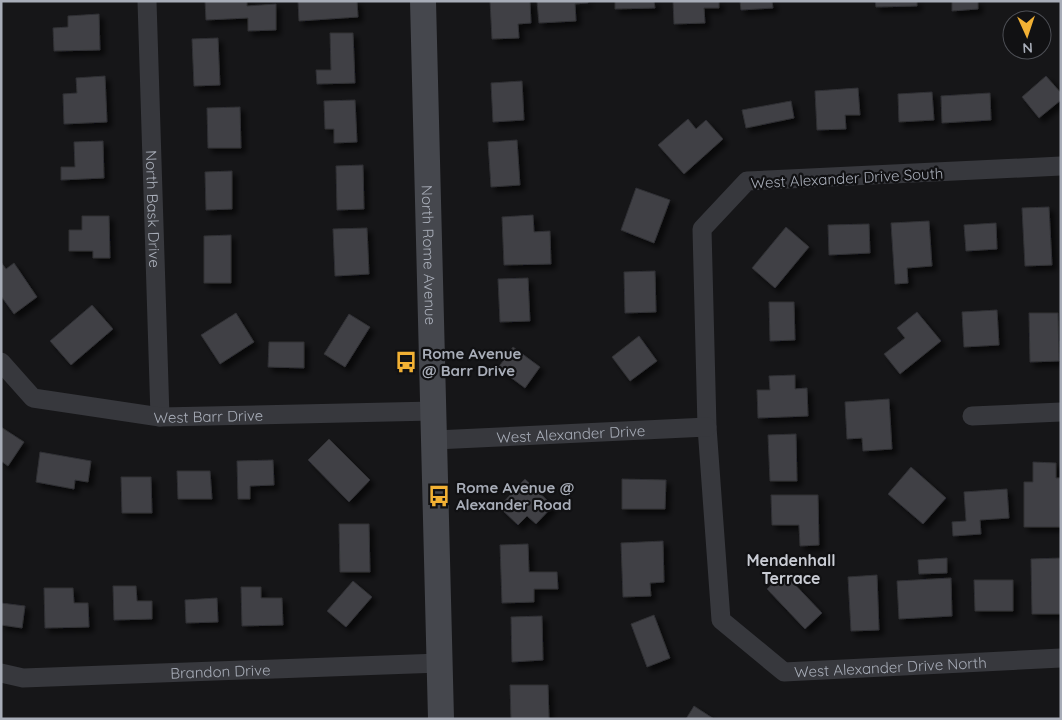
<svg xmlns="http://www.w3.org/2000/svg" width="1062" height="720" viewBox="0 0 1062 720" font-family="Quicksand,sans-serif">
<defs>
<filter id="shadow"><feDropShadow dx="4.5" dy="4.5" stdDeviation="2.5" flood-color="#0009"/></filter>
</defs>
<rect width="100%" height="100%" fill="#161618"/>
<path fill="#404145" stroke="#303034" filter="url(#shadow)" d="M205 1H247V6L276 4V30L248 31V18L206 20Z
M298 1H357L358 17 299 21Z
M490 1H530L531 23 518 24 519 38 492 39Z
M537 1H588V3L575 4 576 21 539 23Z
M615 1H654L655 8 615 9Z
M673 1H719V8H704L705 23 674 24Z
M740 1H772L773 8 741 10Z
M875 1H917V6L876 7Z
M952 1H978V9L952 11Z
M99 14 100 50 54 51 53 28 68 27V16Z
M330 33H353L355 83 317 84 316 70H331Z
M218 38 220 85 194 86 192 39Z
M105 76 107 122 64 124 63 94 77 93 76 78Z
M1046 76 1061 93V100L1039 118 1022 97Z
M522 81 524 120 493 122 491 83Z
M858 88 860 115H845L846 129 817 130 815 91Z
M932 92 934 120 899 122 898 94Z
M990 93 991 120 942 123 941 96Z
M355 100 357 142 334 143V129H325L324 101Z
M791 101 794 118 746 128 742 110Z
M240 107 241 148H208L207 108Z
M688 119 696 129 706 120 723 139 684 174 658 145Z
M517 140 520 185 491 187 488 142Z
M103 141 104 178 61 180V167H75L74 142Z
M363 165 364 209 337 210 336 166Z
M232 171V209L206 210 205 172Z
M636 188 670 200 654 243 621 230Z
M1049 207 1052 265 1025 266 1022 208Z
M533 215 534 232 550 231 551 264 504 265 502 217Z
M82 216H109L110 258H93V251H69V230H82Z
M929 221 932 266 907 268 908 283 895 284 891 223Z
M996 223 997 249 966 251 964 225Z
M869 224 870 253 829 255 828 225Z
M786 227 809 247 775 288 752 268Z
M367 228 369 274 335 276 333 229Z
M231 235V283H204V236Z
M1 262 6 269 14 263 37 297 14 314 1 296Z
M655 271 656 312 625 313 624 272Z
M528 278 530 321 500 322 498 279Z
M769 302H794L795 340 770 341Z
M92 305 113 329 71 365 50 341Z
M997 310 999 345 964 347 962 312Z
M917 312 941 341 900 374 884 354 905 338 897 328Z
M236 313 254 342 220 364 201 335Z
M1029 313H1058L1059 361 1030 362Z
M349 314 370 327 345 367 324 354Z
M639 336 657 361 630 381 612 357Z
M269 342H304V368L268 367Z
M513 347 540 367 525 388 498 368Z
M795 375V389L807 388 808 416 758 418 757 390H770L769 376Z
M889 399 892 449 863 451 862 438 847 439 845 402Z
M1 427 24 442 8 466 1 461Z
M796 434 797 481H770L768 435Z
M329 439 370 480 349 502 308 460Z
M40 452 91 461 88 482 75 480 74 489 36 482Z
M273 460 274 485 250 486V499H238L237 461Z
M1033 462 1056 463V478H1061L1060 527H1024V482H1033Z
M911 467 946 498 923 524 888 494Z
M177 471H210L212 499H178Z
M121 477H151L152 513H122Z
M525 479 553 506 536 524 527 516 518 525 499 507Z
M622 479 666 480 665 509H622Z
M1007 489 1009 518 980 520 981 534 953 536 952 522 966 521 964 492Z
M771 495H818L819 545 800 546 799 525H772Z
M339 524H369L370 572H340Z
M663 541 664 582 650 583 651 596 623 597 621 543Z
M528 544 529 572H557L558 589H534V602L502 603 500 545Z
M947 558V573L919 574 918 560Z
M1061 558V614H1032L1031 559Z
M784 573 822 613 805 629 767 589Z
M877 575 879 630 851 631 848 577Z
M951 578 952 616 899 619 897 581Z
M974 580H1013V611H975Z
M353 581 372 597 346 627 327 611Z
M113 586H136L137 601H152V619L114 620Z
M241 587H261V598H282L283 625 242 626Z
M44 588H73L74 603H88L89 627 45 628Z
M217 598 218 622 186 623 185 600Z
M1 603 25 606 22 628 1 625Z
M654 615 670 658 647 667 631 624Z
M542 616 543 660 512 662 511 617Z
M510 685H548L549 719H511Z
M694 706 714 719H686Z"/>
<g fill="none" stroke-linecap="round" stroke-linejoin="round">
<g stroke="#37383d" stroke-width="19">
<path id="s1" d="M147 1 160 417"/>
<path id="s2" d="M1061 166 747 181 702 229 707 427 721 620 784 672 1061 658"/>
<path id="s3" d="M1 362 33 398 160 417 434 411"/>
<path d="M972 416 1061 412"/>
<path id="s4" d="M435 440 707 427"/>
<path id="s5" d="M1 673 23 678 440 663"/>
</g>
<path stroke="#45474d" stroke-width="26" id="s6" d="M423 1 441 719"/>
</g>
<defs>
<g id="bus-bare" transform="scale(1.725)"><path d="M-5-6H5V4H4V6H2V4H-2V6H-4V4H-5ZM-3.5-4V0h7V-4ZM-3.5 1.2v1.5H-2V1.2ZM2 1.2v1.5H3.5V1.2Z" fill="#f2b134" stroke="#111113" stroke-width="2.5" paint-order="stroke"/></g>
</defs>
<g fill-rule="evenodd">
<use href="#bus-bare" x="406" y="362"/>
<use href="#bus-bare" x="439" y="496"/>
</g>
<g text-anchor="middle" dominant-baseline="central" stroke-width="4.5" stroke-linejoin="round" paint-order="stroke">
<g font-size="15" fill="#a8adb8" stroke="#111113">
<text transform="translate(847 178) rotate(-3)">West Alexander Drive South</text>
<text stroke="none"><textPath href="#s1" startOffset="208">North Bask Drive</textPath></text>
<text stroke="none"><textPath href="#s6" startOffset="254">North Rome Avenue</textPath></text>
<text stroke="none"><textPath href="#s3" startOffset="225">West Barr Drive</textPath></text>
<text stroke="none"><textPath href="#s4" startOffset="136">West Alexander Drive</textPath></text>
<text stroke="none"><textPath href="#s2" startOffset="960">West Alexander Drive North</textPath></text>
<text stroke="none"><textPath href="#s5" startOffset="220">Brandon Drive</textPath></text>
</g>
<g font-size="15" font-weight="bold" fill="#a8adb8" stroke="#111113" text-anchor="start">
<text x="422" y="353">Rome Avenue<tspan x="422" dy="17">@ Barr Drive</tspan></text>
<text x="456" y="487">Rome Avenue @<tspan x="456" dy="17">Alexander Road</tspan></text>
</g>
<g font-size="16" font-weight="bold" fill="#c9ccd4" stroke="#111113">
<text x="791" y="560">Mendenhall<tspan x="791" dy="18">Terrace</tspan></text>
</g>
</g>
<rect width="1062" height="720" fill="none" stroke="#a8adb8" stroke-width="5"/>
<g transform="translate(1027 35) rotate(177)"><circle r="24" fill="#111113" stroke="#4d4f55"/>
<path d="M0-4L9 19L0 12L-9 19Z" fill="#f2b134"/>
<text y="-8" font-size="14" font-weight="bold" text-anchor="middle" fill="#a8adb8">N</text>
</g>
</svg>
